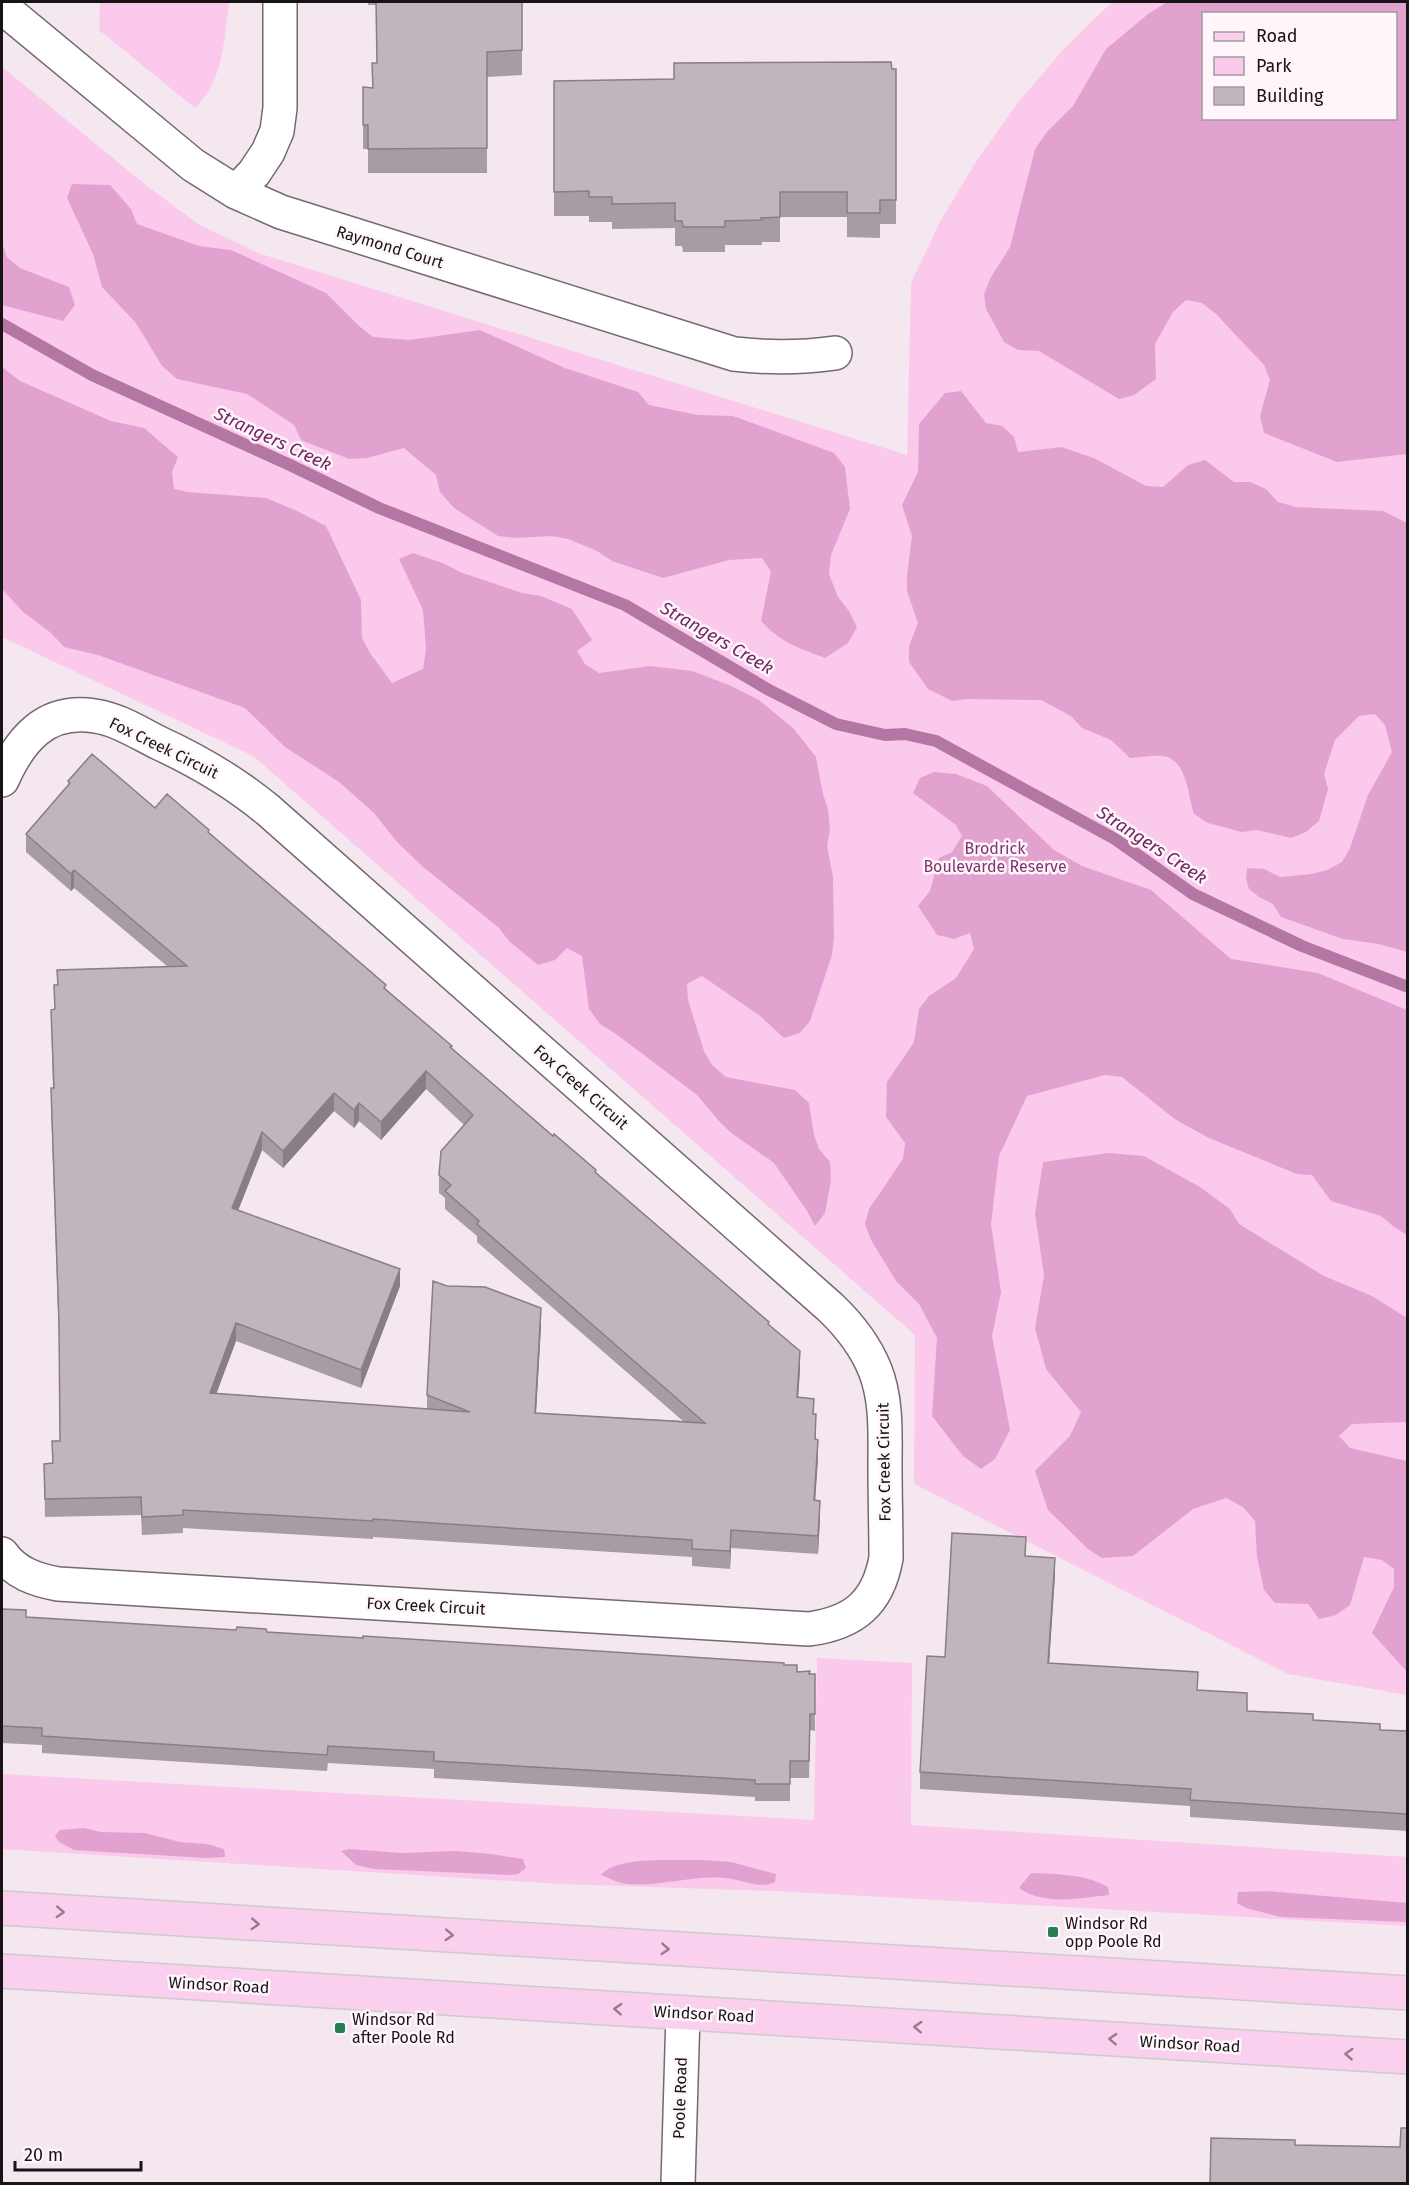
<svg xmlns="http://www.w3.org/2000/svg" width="1409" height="2185" viewBox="0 0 1409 2185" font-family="'Fira Sans',sans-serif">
<rect width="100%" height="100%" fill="#f4e7f0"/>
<path fill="#fbc9ec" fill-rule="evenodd" d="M100 2H229C224 40 224 80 195 108L99 30Z
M1112 2H1407V1695L1288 1674 914 1484 915 1335 253 756 2 637V67L147 186 198 224 258 253 907 455 911 283 941 220 977 160 1017 104 1062 51ZM1204 14H1396V118H1204Z
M817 1658 912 1663 911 1825 1407 1857V1926L775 1891 559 1884 2 1849V1774L814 1820Z"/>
<path fill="#e2a2d0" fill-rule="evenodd" d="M1167 2H1407V454L1337 462 1264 433 1260 416 1270 380 1264 365 1216 314 1202 303 1186 300 1173 312 1155 344 1156 379 1134 395 1119 399 1039 351 1018 350 1004 342 986 309 984 294 991 277 1010 247 1035 149 1047 132 1073 106 1106 49 1148 14ZM1204 14H1396V118H1204Z
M72 184 110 185 131 209 137 224 199 246 231 250 326 293 359 326 373 337 409 340 480 330 565 368 638 392 649 405 698 415 733 416 834 453 845 467 850 509 831 555 829 574 838 597 849 611 857 627 848 643 825 658C798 648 781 643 761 621L771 572 762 558 729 560 663 578 612 561 597 551 568 539 551 536 517 538 498 536 454 508 440 492 436 475 404 448 367 458 349 459 301 440 294 425 247 394 177 379 162 366 136 323 102 287 93 254 67 198Z
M2 243 7 257 20 268 69 287 75 305 63 321 2 305Z
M2 367 20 381 111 421 144 428 178 457 172 472 174 489 188 492 266 498 295 510 326 526 361 600 362 638 370 653 392 683 423 669 426 649 423 610 399 559 413 553 445 564 460 572 522 593 541 596 572 609 592 640 577 651 585 664 599 673 650 666 692 671 729 685 759 700 794 729 816 757 823 794 828 809 830 830 827 845 833 877 834 938 832 955 810 1021 800 1033 784 1038 759 1015 702 976 687 984 688 1000 704 1051 712 1065 726 1077 795 1090 809 1103 814 1135 819 1149 830 1162 831 1180 825 1213 815 1226 807 1211 774 1163 730 1132 718 1120 697 1095 616 1034 600 1024 589 1009 582 956 567 948 555 960 538 965 510 942 498 927 422 866 397 842 374 813 339 782 285 747 245 708 98 655 64 647 51 633 23 612 2 589Z
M961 391 986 423 1002 426 1014 437 1018 452 1062 447 1096 459 1146 486 1163 487 1188 465 1205 460 1234 482H1250L1266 489 1278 502 1296 507 1383 511 1407 523V952L1379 944 1343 939 1281 917 1273 904 1259 897 1249 889 1246 879 1247 868 1264 869 1280 877 1311 874 1327 870 1342 862 1350 848 1368 795 1392 752 1385 725 1375 714 1359 716 1335 740 1324 774 1328 789 1319 821 1306 832 1291 838 1257 830 1242 832 1208 823 1194 814C1188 796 1187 759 1163 756 1152 755 1140 758 1130 758L1111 740 1082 728 1071 716 1041 700 967 699 952 701 928 689 909 662V646L918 623 907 591V576L912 536 902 505 918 472 919 424 945 393Z
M934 772 956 774 987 786 1054 850 1082 866 1151 890 1231 959 1318 973 1407 1010V1235L1394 1227 1381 1216 1331 1201 1312 1175 1297 1174 1209 1138 1176 1120 1122 1077 1105 1075 1027 1096 999 1156 991 1224 1001 1292 992 1336 1010 1430 995 1459 981 1469 963 1456 932 1416 937 1338 919 1304 896 1281 871 1240 865 1224 869 1209 903 1159 905 1143 886 1117 887 1082 914 1042 919 1009 929 996 956 978 974 949 970 933 954 939 937 935 918 906 930 891 939 858 952 852 962 836 956 825 913 793 920 778Z
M1109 1153 1144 1156 1200 1187 1230 1209 1239 1224 1324 1276 1372 1296 1407 1318V1422L1352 1424 1339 1436 1350 1448 1407 1461V1672L1372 1633 1394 1587V1569L1382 1560 1364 1557 1350 1605 1336 1615 1319 1619 1308 1604 1275 1603 1264 1590 1257 1557 1255 1521 1243 1507 1226 1498 1193 1509 1133 1556 1102 1558 1088 1549 1048 1510 1035 1471 1070 1436 1081 1412 1046 1369 1035 1328 1044 1275 1035 1214 1043 1162Z
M84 1828 101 1832 145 1833 180 1842 207 1844 224 1849 225 1857 206 1858 74 1850 59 1842 55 1836 60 1830Z
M349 1849 402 1853 455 1851 491 1854 523 1859 526 1868 518 1874 511 1875 374 1869 356 1865 341 1851Z
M703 1860 731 1862 776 1874 775 1882C760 1890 742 1879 725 1878 693 1875 660 1887 627 1884 618 1883 609 1878 601 1875 616 1855 678 1861 703 1860Z
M1031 1873C1056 1874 1086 1874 1108 1887L1109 1895C1080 1898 1044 1906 1019 1888Z
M1267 1891 1407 1903V1922L1281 1917 1246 1908 1237 1903 1238 1892Z"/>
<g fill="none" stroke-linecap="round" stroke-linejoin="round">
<path stroke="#b477a3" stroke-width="12" d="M2 324 92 375 290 465 379 508 625 605 769 690 836 724 885 735 905 734 936 741 1115 839 1193 894 1302 946 1408 987"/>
<g stroke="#746971" stroke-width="36">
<path id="minor" d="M2 7 193 165 236 192 281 212 734 354C769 358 800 358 835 353
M236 192 254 173 268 152 277 131 280 108V2
M2 780C20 740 45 708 95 716 117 719 139 733 159 743 198 761 234 782 268 810L830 1307C849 1325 865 1345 875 1370 887 1400 885 1434 885 1466 885 1497 886 1527 886 1558 878 1603 854 1623 809 1629L58 1584C36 1580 15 1573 2 1554
M678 2184 683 2013"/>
</g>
<g stroke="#cccbcc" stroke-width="36">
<path id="primary" d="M2 1908 1408 1993
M2 1971 1408 2057"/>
</g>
<use href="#minor" stroke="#fff" stroke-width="33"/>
<use href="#primary" stroke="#fbd0ef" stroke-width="33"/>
</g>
<path fill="#a69ca3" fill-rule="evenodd" d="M368 2H522V75L487 77V173H368V149H363V87L373 88 377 63 376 5H368Z
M896 69V224H880V238L847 237V217H780V242H762V245H725V252H683L682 246H675V228L612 229V222H589V216H554V81L674 79Z
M68 781 155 808 209 833 452 1048 596 1173 769 1326 800 1369 798 1397 814 1414 816 1432V1439L818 1458 815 1500 820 1518 818 1554 731 1548 730 1569 692 1566V1557L373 1537V1539L183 1528V1533L142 1535 141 1515 45 1517 44 1464 52 1463 60 1441 59 1342 51 1106V1088H53L51 1010 55 1009 54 985H57V970L167 966 74 888 71 891 26 852V834L68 786ZM426 1089 464 1125 439 1175V1193L445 1198V1209L477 1236V1242L683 1421 536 1413 541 1326 427 1395V1409L216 1393 236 1341 361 1388 400 1286 238 1210 262 1150 283 1168 334 1111 354 1128 359 1121 381 1140Z
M1026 1557 1055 1575 1049 1663 1198 1690 1247 1711 1380 1730 1407 1731V1831L1190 1817V1806L920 1789V1772L945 1657Z
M2 1609 26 1617 784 1665 797 1672 810 1674H815V1731L810 1730 809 1778H790V1801H755V1797L434 1778V1769L328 1763 327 1771 42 1753V1745L2 1743Z"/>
<path fill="#877f84" d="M74 870V888L71 891V874Z
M426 1071V1089L381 1140V1122Z
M334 1093V1111L283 1168V1151Z
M359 1103V1121L354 1128V1110Z
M262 1132V1150L232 1226V1208Z
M400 1269V1286L361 1388V1370Z
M541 1308V1326L535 1431V1413Z
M236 1323V1341L210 1411V1393Z
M800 1351V1369L797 1415V1397Z
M818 1440V1458L814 1518V1500Z
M820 1501V1518L818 1554V1536Z
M731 1530V1548L730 1569V1551Z
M1055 1558V1575L1048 1680V1663Z"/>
<path fill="#c1b5bd" stroke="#877f84" stroke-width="1.5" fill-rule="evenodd" d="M376 2H522V50L487 52V148L368 149V125H363V87L373 88 372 63H377Z
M891 62 892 69H896V200H880V213H847V192H780V217L761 218 762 220 725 221V227H683L682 221H675V203L612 204V197H589V191L554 192V81L674 79V63Z
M92 754 155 808 167 794 209 830 208 832 386 985 384 988 452 1046 450 1047 553 1136 554 1134 596 1170 595 1172 769 1322 768 1324 800 1351 797 1397 814 1399 813 1414H816L815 1439 818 1440 814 1500 820 1501 818 1536 731 1530 730 1551 692 1549V1540L373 1519V1521L183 1510V1515L142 1517 141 1497 45 1499 44 1464 53 1463 52 1441H60L59 1324 51 1088H54L51 1010 55 1009 54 985H58L57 970 187 966 74 870 71 874 26 834 70 783 68 781ZM426 1071 473 1115 441 1151 439 1175 451 1185 445 1191 479 1221 477 1224 705 1423 535 1413 541 1308 485 1287 447 1286 433 1281 427 1395 470 1412 210 1393 236 1323 361 1370 400 1269 232 1208 262 1132 283 1151 334 1093 354 1110 359 1103 381 1122Z
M952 1533 1026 1537 1025 1556 1055 1558 1048 1663 1198 1672 1197 1690 1247 1693V1711L1313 1714V1720L1380 1724V1730L1407 1731V1814L1190 1800 1191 1789 920 1772 927 1656 945 1657Z
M2 1609 26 1610V1617L236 1630 237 1627 266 1629 267 1632 363 1638V1636L784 1663V1665H797V1672L810 1671 809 1674H815V1714H810L809 1761H790V1784H755V1780L434 1761V1752L328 1746 327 1755 42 1736V1728L2 1726Z
M1401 2128H1407V2184H1210L1211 2138 1295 2140V2145L1400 2147Z"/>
<defs><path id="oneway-chevron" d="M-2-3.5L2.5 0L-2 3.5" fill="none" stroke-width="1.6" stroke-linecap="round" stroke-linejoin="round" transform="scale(1.5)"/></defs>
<g stroke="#957b8d">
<use href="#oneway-chevron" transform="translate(60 1912) rotate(3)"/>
<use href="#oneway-chevron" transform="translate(255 1924) rotate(3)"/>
<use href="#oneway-chevron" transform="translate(449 1935) rotate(3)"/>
<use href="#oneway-chevron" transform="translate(665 1949) rotate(4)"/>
<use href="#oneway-chevron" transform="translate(618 2009) rotate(-177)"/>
<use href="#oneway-chevron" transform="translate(918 2027) rotate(-177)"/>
<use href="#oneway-chevron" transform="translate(1113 2039) rotate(-177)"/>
<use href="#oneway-chevron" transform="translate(1349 2054) rotate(-176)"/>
</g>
<g fill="#267e52" stroke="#fef6fb" stroke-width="2">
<rect x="1047" y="1926" width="12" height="12" rx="3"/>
<rect x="334" y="2022" width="12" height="12" rx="3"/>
</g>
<g text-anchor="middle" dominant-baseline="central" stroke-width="5" stroke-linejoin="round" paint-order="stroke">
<g font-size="16" fill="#181316" stroke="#fef6fb">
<text transform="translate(390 247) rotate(17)">Raymond Court</text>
<text transform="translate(164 748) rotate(26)">Fox Creek Circuit</text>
<text transform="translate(581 1087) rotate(41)">Fox Creek Circuit</text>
<text transform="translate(884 1462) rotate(-91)">Fox Creek Circuit</text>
<text transform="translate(426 1606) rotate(3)">Fox Creek Circuit</text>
<text transform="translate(219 1985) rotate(3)">Windsor Road</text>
<text transform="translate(704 2014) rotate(3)">Windsor Road</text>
<text transform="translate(1190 2044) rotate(3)">Windsor Road</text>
<text transform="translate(680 2098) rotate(-88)">Poole Road</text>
</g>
<g font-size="16" fill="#7f346e" stroke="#fef6fb">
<text x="995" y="848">Brodrick<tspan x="995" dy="18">Boulevarde Reserve</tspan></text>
</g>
<g font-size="16" fill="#181316" stroke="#fef6fb" text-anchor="start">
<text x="1065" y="1923">Windsor Rd<tspan x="1065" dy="18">opp Poole Rd</tspan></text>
<text x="352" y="2019">Windsor Rd<tspan x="352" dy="18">after Poole Rd</tspan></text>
</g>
<g font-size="18" font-style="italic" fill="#712761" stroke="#fef6fb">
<text transform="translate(273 439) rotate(25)">Strangers Creek</text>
<text transform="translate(717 638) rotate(30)">Strangers Creek</text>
<text transform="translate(1152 845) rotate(33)">Strangers Creek</text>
</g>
</g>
<rect width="1409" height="2185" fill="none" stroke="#181316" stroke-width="6"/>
<rect x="1202" y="12" width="195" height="108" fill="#fef6fb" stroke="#a29b9f" stroke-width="1.5"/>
<rect x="1214" y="32" width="30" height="9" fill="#fbd0ef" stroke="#a29b9f" stroke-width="1.5"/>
<text x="1256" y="42" font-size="18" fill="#181316">Road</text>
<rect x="1214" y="57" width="30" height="18" fill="#fbc9ec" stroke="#a29b9f" stroke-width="1.5"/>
<text x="1256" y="72" font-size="18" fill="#181316">Park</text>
<rect x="1214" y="87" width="30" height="18" fill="#c1b5bd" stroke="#a29b9f" stroke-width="1.5"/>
<text x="1256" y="102" font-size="18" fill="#181316">Building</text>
<path d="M15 2161v9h126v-9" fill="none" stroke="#181316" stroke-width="3"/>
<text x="24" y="2161" font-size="18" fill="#181316" stroke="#fef6fb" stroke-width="4.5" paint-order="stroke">20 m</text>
</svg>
